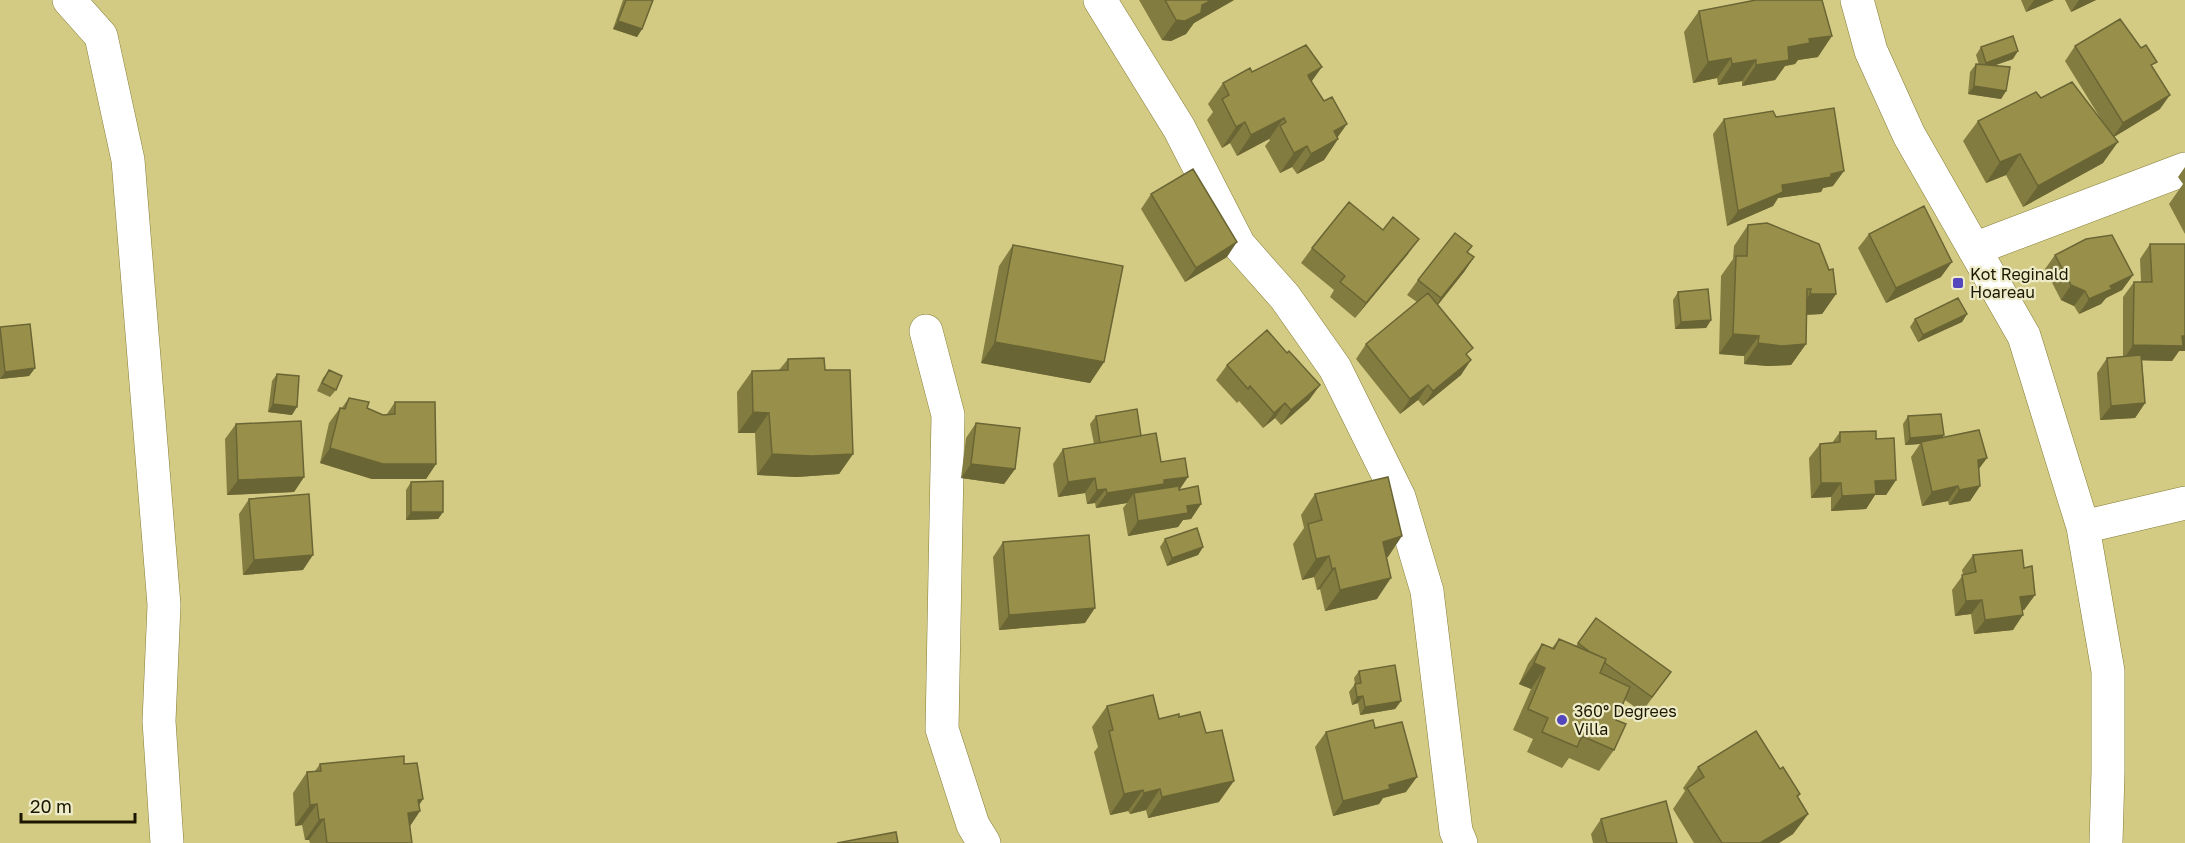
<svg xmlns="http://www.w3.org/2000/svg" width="2185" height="843" viewBox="0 0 2185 843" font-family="'Golos Text',sans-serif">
<rect width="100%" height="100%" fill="#d3cb84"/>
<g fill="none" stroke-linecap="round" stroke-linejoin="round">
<g stroke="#847c35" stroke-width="34">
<path id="street" d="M69 0 101 36 128 160 164 605 159 721 167 843
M1100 0 1179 128 1239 245 1285 297 1335 368 1399 497 1427 591 1456 831 1461 843
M1857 0 1871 51 1909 135 2024 336 2083 527 2108 671V772L2106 843
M1974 249 2185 169
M926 331 948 415 942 729 973 825 984 843
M2083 527 2185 503"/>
</g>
<use href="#street" stroke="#fff" stroke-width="33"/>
</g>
<path fill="#837c40" d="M623 0H653L642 29 637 37 613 29Z
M1139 0H1234L1194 23 1186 34 1171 41 1162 40Z
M2021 0H2054L2026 12Z
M2065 0H2096L2071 12Z
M1699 11 1818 57 1798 60 1795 64 1785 66 1775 80 1742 86V81L1718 85 1717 78 1693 83 1684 32Z
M2075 46 2153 68 2160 109 2114 137 2103 163 2023 207 2006 175 1986 183 1963 141 1978 121 2041 98 2104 124 2065 61Z
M1981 47 2013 59 1993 66 2006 91 2001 99 1968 94 1970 72 1976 64 1979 65 1976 55Z
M1252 72 1312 81 1338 139 1324 160 1297 174 1292 167 1280 173 1265 146 1270 140 1269 139 1237 156 1230 143 1222 148 1207 120 1213 112 1208 104 1223 83Z
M1776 117 1833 186 1823 188 1821 192 1778 198 1773 206 1727 226 1713 134 1724 119Z
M2185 167V234L2169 204 2183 184 2178 177Z
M1151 194 1227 257 1185 282 1141 209Z
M1748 225 1836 294 1822 314 1806 315V344L1791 365 1768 366 1744 364V356L1719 354 1721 276 1733 259 1734 246Z
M1383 230 1408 254 1355 318 1330 297 1334 290 1301 263 1312 248Z
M1869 234 1941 277 1886 303 1858 248Z
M2150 244 2179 351 2172 361 2142 360 2145 403 2135 418 2100 420 2097 373 2107 358 2123 357V297L2134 282H2141L2140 259Z
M1013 245 1104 362 1090 383 981 363 999 266Z
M1467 252 1474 257 1464 272 1438 305 1468 356 1461 375 1423 406 1418 400 1400 414 1356 359 1366 344 1417 302 1407 295 1418 280Z
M2055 255 2133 275 2122 290 2106 298 2101 304 2079 314 2074 306 2061 300 2045 269Z
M1678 292 1711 320 1706 328 1675 329 1673 300Z
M1967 314 1962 322 1918 342 1910 327 1915 319Z
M0 327 35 368 29 376 0 379Z
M1287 353 1320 385 1309 400 1281 425 1275 418 1263 428 1239 401 1237 403 1216 380 1227 365Z
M788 359 825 370 853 454 839 474 797 477 757 475 755 433H738L737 392 752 371 779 370Z
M329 370 336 390 330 397 317 391 323 378Z
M277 374 292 415 268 412 272 381Z
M349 398 367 408 383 415 387 414 395 402 436 464 426 479H372L320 463 329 423 340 408 341 409Z
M1096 416 1141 436 1161 462 1188 477 1179 489 1201 504 1191 519 1183 520 1178 527 1128 536 1123 508 1127 503 1096 508 1095 503 1087 504 1085 493 1058 497 1053 464 1063 449 1094 444 1090 424Z
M1908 416 1944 435 1942 438 1987 458 1979 469 1980 486 1970 501 1949 505 1948 501 1922 506 1911 457 1920 444 1905 445 1903 424Z
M976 423 1015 469 1004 484 961 478 966 438Z
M236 424 304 477 294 492 227 495 225 439Z
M1840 432 1876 439 1896 480 1886 495H1875L1866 509 1831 511V497L1811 498 1809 458 1820 444 1832 443Z
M411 482 443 512 438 519 406 520V490Z
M1315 494 1388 557H1386L1377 599 1325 611 1320 589 1317 590 1314 577 1302 580 1293 544 1304 528 1301 515Z
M249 499 303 570 243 575 239 514Z
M1165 539 1203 547 1198 555 1167 566 1160 547Z
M1003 542 1085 623 999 630 993 557Z
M1973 555 2024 568 2035 595 2024 610H2022L2013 630 1974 634 1971 614 1955 616 1952 590 1963 575 1962 570Z
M1596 618 1671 672 1642 712 1625 700 1616 720 1614 750 1599 771 1569 758 1562 768 1527 752 1533 739 1513 730 1531 689 1519 684 1528 664 1542 644 1552 648 1559 639 1576 646Z
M1359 671 1401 701 1395 709 1360 715 1358 703 1352 705 1349 692 1355 684 1354 678Z
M1107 706 1159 719 1179 717 1219 802 1148 818 1146 810 1130 814 1128 811 1110 815 1094 752 1098 747 1092 727Z
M1375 728 1406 792 1383 798 1379 804 1333 816 1315 747 1326 732Z
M320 764H404L423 799 419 805 420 811 410 826 412 843H310L309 840H305L302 825 295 826 293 793 307 772 315 771Z
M1698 767 1780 769 1800 794 1798 797 1808 814 1793 834 1779 843H1694L1673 809 1685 791 1683 788Z
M1601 819 1677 843H1593L1591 834Z"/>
<path fill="#6a6534" d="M1212 0H1234L1194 23 1186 34 1171 41 1162 40 1176 20Z
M2034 0H2054L2026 12Z
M2079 0H2096L2071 12Z
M618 21 642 29 637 37 613 29Z
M1832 36 1818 57 1798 60 1795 64 1785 66 1775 80 1742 86 1756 65 1788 47 1809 39Z
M2018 51 2013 59 1981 70 1986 63Z
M1731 58 1717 78 1693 83 1708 62Z
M1756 60 1742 81 1718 85 1732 64Z
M1322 67 1307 88 1308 75Z
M1974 86 2006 91 2001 99 1968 94Z
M2170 95 2160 109 2112 138 2123 123Z
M1284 118 1269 139 1237 156 1251 135Z
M1245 122 1230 143 1222 148 1236 127Z
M1347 124 1335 141 1338 139 1324 160 1297 174 1311 154 1334 131Z
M2118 142 2103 163 2023 207 2038 186Z
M1307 146 1292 167 1280 173 1294 153Z
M2020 154 2006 175 1986 183 2000 162Z
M1844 171 1833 186 1823 188 1821 192 1778 198 1773 206 1727 226 1738 211 1782 185Z
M1419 239 1408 254 1355 318 1366 303Z
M1237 242 1227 257 1185 282 1196 268Z
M1474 257 1464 272 1431 313 1441 298Z
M1952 262 1941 277 1886 303 1896 288Z
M2133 275 2122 290 2106 298 2101 304 2079 314 2089 299 2110 286Z
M2071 285 2085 291 2074 306 2061 300Z
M1810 294H1836L1822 314 1796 315Z
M1967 314 1962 322 1918 342 1923 335Z
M1711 320 1706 328 1675 329 1681 322Z
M1733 334 1759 336 1744 356 1719 354Z
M2182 336H2185V351H2179L2172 361 2123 360 2133 345Z
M995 342 1104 362 1090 383 981 363Z
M1758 343 1806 344 1791 365 1768 366 1744 364Z
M1471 360 1461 375 1423 406 1433 391Z
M35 368 29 376 0 379 5 372Z
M1320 385 1309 400 1281 425 1291 410Z
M1428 385 1418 400 1400 414 1410 399Z
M1285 403 1275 418 1263 428 1274 413Z
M2145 403 2135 418 2100 420 2111 406Z
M273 404 297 407 292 415 268 412Z
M753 412 769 413 755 433H738Z
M1944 435 1938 443 1921 442 1920 444 1905 445 1910 438Z
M330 448 436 464 426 479H372L320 463Z
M772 454H853L839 474 797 477 757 475Z
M1987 458 1976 472 1978 460Z
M971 464 1015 469 1004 484 961 478Z
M304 477 294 492 227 495 238 480Z
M1188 477 1178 492 1134 493 1127 503 1096 508 1107 493 1164 480Z
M1095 478 1085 493 1058 497 1068 482Z
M1896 480 1886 495H1875L1866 509 1831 511 1842 496 1875 481Z
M1821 483H1841L1831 497 1811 498Z
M1958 486 1948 501 1922 506 1932 492Z
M1980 486 1970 501 1949 505 1959 490Z
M1106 489 1095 503 1087 504 1097 490Z
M1201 504 1191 519 1183 520 1178 527 1128 536 1138 521 1187 506Z
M411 512H443L438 519 406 520Z
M1402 536 1388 557 1368 562 1383 542Z
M1203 547 1198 555 1167 566 1172 558Z
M313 555 303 570 243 575 254 560Z
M1329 556 1314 577 1302 580 1316 559Z
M1335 568 1320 589 1317 590 1332 569Z
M1391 578 1377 599 1325 611 1340 590Z
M2035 595 2024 610 2010 612 2020 597Z
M1982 600 1971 614 1955 616 1966 601Z
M1095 608 1085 623 999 630 1009 615Z
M2023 615 2013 630 1974 634 1985 620Z
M1534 663 1545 668 1531 689 1519 684Z
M1363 696 1358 703 1352 705 1357 697Z
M1401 701 1395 709 1360 715 1365 707Z
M1417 777 1406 792 1383 798 1379 804 1333 816 1343 801 1389 785Z
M1234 781 1219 802 1148 818 1162 797Z
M1160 789 1146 810 1130 814 1144 793Z
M1143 790 1128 811 1110 815 1124 794Z
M423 799 414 812 420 811 406 832 394 834 418 800Z
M317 804 302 825 295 826 310 805Z
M1808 814 1793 834 1779 843H1760Z
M324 819 309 840H305L319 820Z"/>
<path fill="#98904a" stroke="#6a6534" stroke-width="1.5" d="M626 0H653L642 29 618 21Z
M1165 0H1212L1202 5 1201 13 1185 21 1176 20Z
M1756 0H1822L1832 36 1809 39 1810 43 1788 47 1789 60 1756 65V60L1732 64 1731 58 1708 62 1699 11Z
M2120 19 2141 48 2146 45 2157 62 2151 65 2170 95 2123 123 2075 46Z
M2013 36 2018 51 1986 63 1981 47Z
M1306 45 1322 67 1308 75 1309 78 1324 101 1332 97 1347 124 1334 131 1338 139 1311 154 1307 146 1294 153 1280 126 1286 122 1284 118 1251 135 1245 122 1236 127 1222 99 1229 95 1223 83 1250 68 1252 72Z
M1976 64 2010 67 2006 91 1974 86Z
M2072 82 2118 142 2038 186 2020 154 2000 162 1978 121 2036 92 2041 98Z
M1834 108 1844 171 1831 174V177L1782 185 1783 192 1738 211 1724 119 1773 111 1776 117Z
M1193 169 1237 242 1196 268 1151 194Z
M1349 202 1383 230 1393 217 1419 239 1366 303 1340 282 1345 276 1312 248Z
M1924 206 1952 262 1896 288 1869 234Z
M1767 223 1819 244 1829 270 1833 269 1836 294H1810L1811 289H1807L1806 344 1782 346 1758 343 1759 336 1733 334 1736 256H1747L1748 225Z
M1455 233 1472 246 1467 252 1474 257 1441 298 1418 280Z
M2112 235 2133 275 2110 286 2112 289 2089 299 2085 291 2071 285 2055 255 2086 239Z
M2150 244H2185V336H2182L2183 346 2133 345 2134 282H2152Z
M1013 245 1123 266 1104 362 995 342Z
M1708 289 1711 320 1681 322 1678 292Z
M1428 293 1473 348 1466 354 1471 360 1433 391 1428 385 1410 399 1366 344Z
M1958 298 1967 314 1923 335 1915 319Z
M30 324 35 368 5 372 0 327Z
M1267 330 1287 353 1289 351 1320 385 1291 410 1285 403 1274 413 1250 386 1248 389 1227 365Z
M2141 355 2145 403 2111 406 2107 358Z
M824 358 825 370H850L853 454 812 456 772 454 769 413 753 412 752 371 788 370V359Z
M329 370 342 376 336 390 322 383Z
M277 374 299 376 297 407 273 404Z
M349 398 369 402 367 408 383 415 395 414V402H435L436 464H383L330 448 340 408 345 409Z
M1137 409 1141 436 1100 443 1096 416Z
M1941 414 1944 435 1910 438 1908 416Z
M301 421 304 477 238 480 236 424Z
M976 423 1020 428 1015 469 971 464Z
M1979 430 1987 458 1978 460 1980 486 1959 490 1958 486 1932 492 1921 442Z
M1876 431V439L1894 438 1896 480 1875 481 1876 494 1842 496 1841 483H1821L1820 444 1840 442V432Z
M1156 433 1161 462 1185 458 1188 477 1164 480V484L1107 493 1106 489 1097 490 1095 478 1068 482 1063 449Z
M1388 477 1402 536 1383 542 1391 578 1340 590 1335 568 1332 569 1329 556 1316 559 1308 524 1322 520 1315 494Z
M443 481V512H411V482Z
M1179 486V490L1198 486 1201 504 1187 506 1188 513 1138 521 1134 493Z
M309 494 313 555 254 560 249 499Z
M1197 528 1203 547 1172 558 1165 539Z
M1089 535 1095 608 1009 615 1003 542Z
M2022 550 2024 568 2032 566 2035 595 2020 597 2023 615 1985 620 1982 600 1966 601 1962 575 1976 572 1973 555Z
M1596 618 1671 672 1652 697 1605 663 1606 659 1590 652 1578 643Z
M1559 639 1606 659 1600 673 1630 687 1616 720 1626 724 1614 750 1582 736 1577 747 1542 732 1548 718 1528 709 1545 668 1534 663 1542 644 1554 649Z
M1395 665 1401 701 1365 707 1363 696 1357 697 1355 684 1361 683 1359 671Z
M1153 695 1159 719 1179 714V717L1200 712 1206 733 1222 730 1234 781 1162 797 1160 789 1144 793 1143 790 1124 794 1109 731 1113 730 1107 706Z
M1373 720 1375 728 1402 722 1417 777 1389 785 1390 789 1343 801 1326 732Z
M1756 731 1780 769 1783 767 1800 794 1797 796 1808 814 1760 843H1722L1687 788 1704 777 1698 767Z
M404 756V764L417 763 423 799 418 800 420 811 408 813 412 843H327L324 819 319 820 317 804 310 805 307 772 321 771 320 764Z
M1666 801 1677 843H1607L1601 819Z
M896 832 898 843H837Z"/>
<g fill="#5446bd" stroke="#eeebc8" stroke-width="2">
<rect x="1952" y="277" width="12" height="12" rx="3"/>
<circle cx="1562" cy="720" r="6"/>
</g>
<g text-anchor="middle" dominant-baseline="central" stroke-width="4.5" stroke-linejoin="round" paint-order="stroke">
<g font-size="16" fill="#1c1800" stroke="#eeebc8" text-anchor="start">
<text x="1970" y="274">Kot Reginald<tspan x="1970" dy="18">Hoareau</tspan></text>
<text x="1574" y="711">360° Degrees<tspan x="1574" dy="18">Villa</tspan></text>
</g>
</g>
<path d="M21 813v9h114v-9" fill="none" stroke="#1c1800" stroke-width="3"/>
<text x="30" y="813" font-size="18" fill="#1c1800" stroke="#eeebc8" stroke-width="4.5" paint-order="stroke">20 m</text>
</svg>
